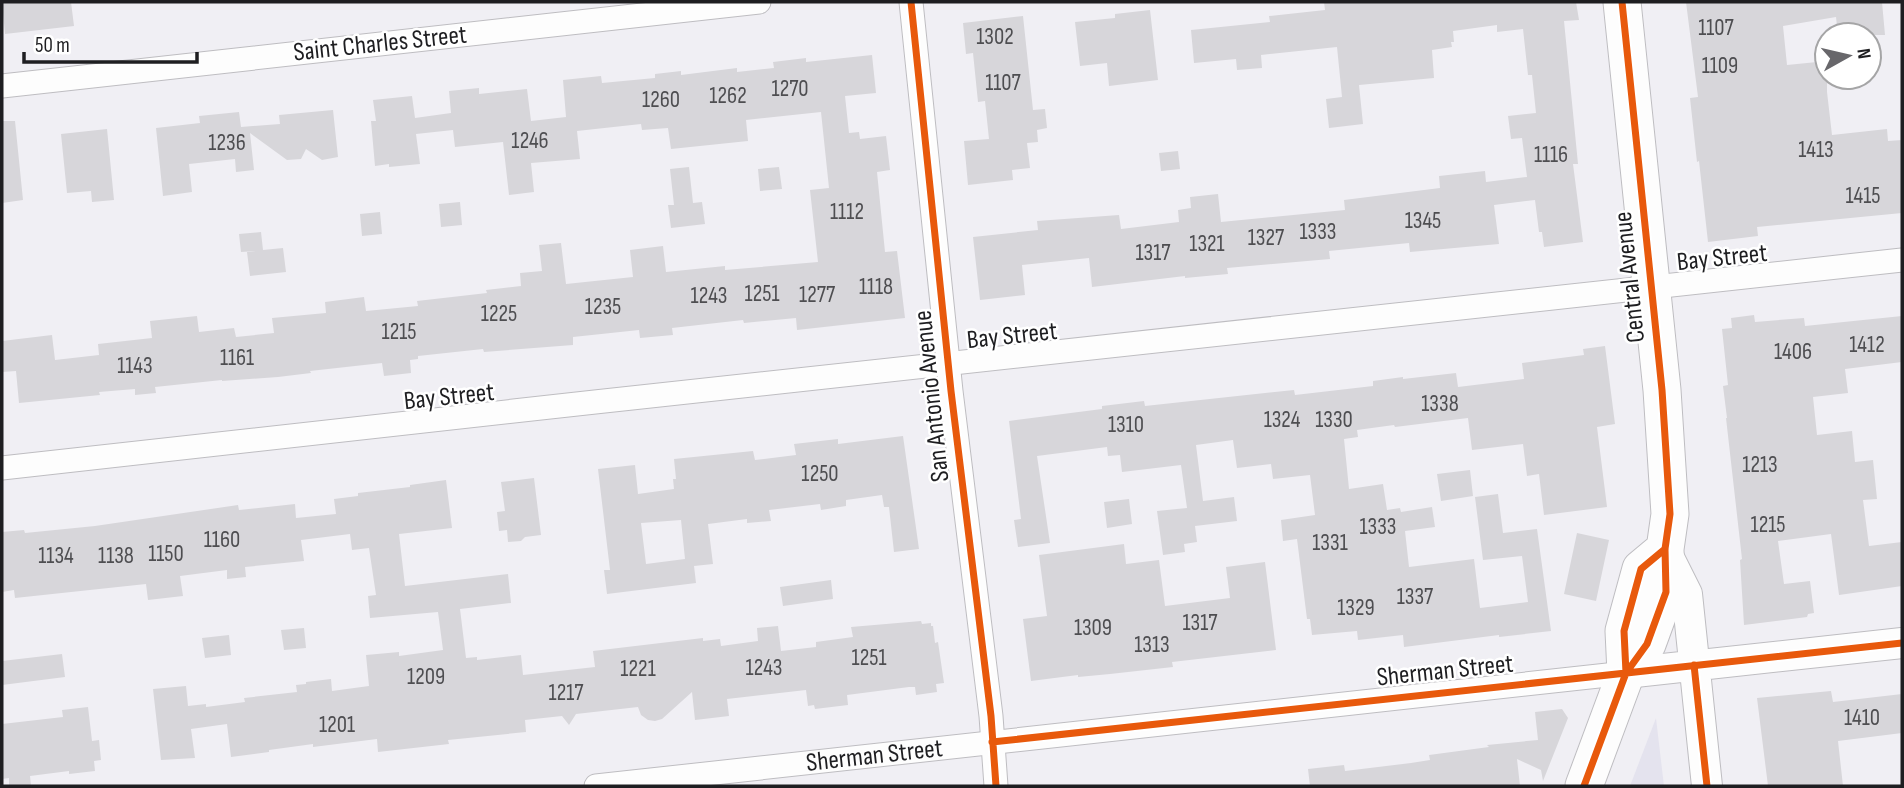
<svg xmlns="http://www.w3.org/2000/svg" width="1904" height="788" viewBox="0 0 1904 788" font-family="'Sofia Sans Condensed',sans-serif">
<rect width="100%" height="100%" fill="#f0eff4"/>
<path fill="#e4e3ee" d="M1656 718 1664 786H1630Z"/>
<path fill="#d7d6da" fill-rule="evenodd" d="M2 2H71L74 26 5 34Z
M1324 2H1576L1579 20 1564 21 1578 164H1573L1583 242 1544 247 1542 232H1539L1535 200 1494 205 1499 244 1410 252 1409 243 1329 251 1330 259 1227 268 1228 274 1185 278V276L1092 287 1089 258 1022 265 1025 295 980 300 973 237 1038 230 1037 221 1119 215 1121 229 1179 222 1178 210 1191 208 1190 197 1218 194 1221 222 1345 210 1344 200 1440 188 1439 176 1485 171 1486 182 1527 177 1522 138 1511 139 1508 116 1536 113 1532 75H1528L1523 29 1497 32V25L1453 31 1454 42H1451L1452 47 1432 50 1434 78 1359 85 1363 124 1329 128 1326 99 1342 97 1337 47 1261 55 1262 68 1237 70 1236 59 1194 63 1191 30 1270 22 1269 16 1325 10Z
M1686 2H1882L1885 35H1838L1836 17 1783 26 1787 65 1827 61V92L1832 135 1887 129 1888 141 1902 140V213L1757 227 1758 236 1708 242 1699 161 1697 162 1690 98 1698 97Z
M1150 10 1158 80 1109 86 1107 63 1080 66 1075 22 1115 18V14Z
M1023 16 1033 110 1045 109 1047 128 1037 130 1038 142 1027 143 1030 168 1012 170 1013 180 968 185 964 141 989 139 985 101 978 102 973 53 966 54 963 23Z
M872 55 876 93 845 96 849 133 859 132 860 139 886 136 890 170 877 172 885 252 897 251 905 318 797 330 796 318 744 323 743 320 672 328 673 335 640 338 639 330 573 337V345L484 352 483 349 418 356V359L410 360 411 373 384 376 382 363 310 371 311 373 278 377 222 381V380L155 387 156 393 135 395V389L99 392 100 395 19 403 16 371 2 372V341L52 335 55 360 99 355 98 344 152 338 150 321 197 316 199 332 234 328 236 337 274 333 272 318 326 313 325 302 364 297 366 311 418 306 417 301 487 293 486 290 521 286 520 273 542 271 539 245 561 243 566 284 633 277 630 250 663 246 666 272 725 266V270L818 262 810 190 829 188 821 112 746 120 748 141 671 149 668 128 642 130 641 124 577 131 580 159 531 163 534 192 509 195 503 142 455 147 453 130 416 134 420 164 389 167V164L375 166 371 121H376L373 100 412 96 415 118 451 113 449 91 479 88V94L527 89 531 121 566 117 563 80 601 76 602 83 655 78V74L681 71V75L737 68V72L774 68 773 62 806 58V62Z
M333 110 338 157 322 160 306 149 301 159 287 160 250 133 254 170 236 172 235 159 189 164 192 192 163 196 156 128 200 123 199 116 239 112 241 127 280 124 279 115Z
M2 121H15L23 200 2 203Z
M107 129 114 200 92 202 91 191 67 193 61 134Z
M1178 151 1180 169 1161 171 1159 153Z
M689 167 693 203 702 202 705 224 671 228 668 205H674L670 169Z
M779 167 782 189 760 191 758 169Z
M460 202 462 225 441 227 439 204Z
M380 212 382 234 362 236 360 214Z
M261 232 263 250 283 248 286 272 250 276 247 252 256 251 241 252 239 234Z
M1754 315 1755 322 1804 318 1805 326 1902 316V362L1845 369 1848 393 1813 397 1817 435 1852 431 1855 462 1873 460 1877 499 1863 500 1869 546 1902 542V586L1839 595 1831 534 1778 541 1784 584 1810 581 1814 613 1808 614 1807 617 1744 625 1740 560 1742 559 1726 418H1727L1723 386 1728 385 1722 329 1732 328 1731 318Z
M1605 346 1615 424 1597 427 1607 507 1544 515 1539 474 1527 476 1523 444 1472 450 1468 418 1395 427 1394 425 1357 430 1358 437 1344 439 1349 489 1383 484 1387 510 1400 508 1401 512 1432 507 1435 527 1405 531 1409 567 1474 559 1480 608 1528 602 1522 556 1483 560 1475 497 1498 494 1503 533 1537 529 1551 631 1499 637V635L1404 647 1403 635 1358 640 1357 631 1312 635 1310 619H1307L1297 539 1283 541 1281 520 1315 515 1310 475 1273 479 1271 464 1237 468 1233 440 1196 445 1203 501 1234 497 1237 521 1195 526 1197 542 1184 544 1185 552 1163 555 1157 511 1187 508 1181 465 1122 472 1120 455 1108 456 1107 447 1037 456 1050 543 1018 547 1014 520 1021 519 1009 421 1102 409V406L1144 401 1145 406 1294 390 1295 395 1373 386V381L1403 377V379L1456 373 1458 387 1524 379 1522 363 1584 355 1583 349Z
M903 436 919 549 894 552 889 507H884L882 495 846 500V506L821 510 820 504 769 510 771 521 747 523V519L708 524 713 564 694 566 696 583 607 594 604 570H610L598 469 635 465 638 494 674 489 673 479H676L674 459 753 451 755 460 796 455 794 444 838 439V444ZM681 520 685 559 646 564 641 523Z
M1470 470 1473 496 1441 501 1437 474Z
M534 478 541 535 525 537 521 541 508 542 507 530 499 531 497 512 505 511 501 482Z
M446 480 452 528 399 534 405 586 508 574 511 603 460 609 466 658 477 657V660L521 655 523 675 595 667 593 651 703 638V641L720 639 721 646 758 641 757 628 778 626 781 651 816 647V642L853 637 851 627 921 621 922 624 931 623V626H933L935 643 938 642 944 683 936 684 937 692 916 695 915 687H909L847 695 848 705 815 709 814 705 808 706 806 690 727 699 729 716 695 720 692 692 662 719 655 721 648 720 641 715 638 707 576 714 569 725 562 716 525 720 526 732 448 740 449 744 378 752 377 739 313 747V744L269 750V752L231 757 227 724 191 729 195 758 161 760 153 689 186 686 188 706 206 704V707L245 702 244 698 297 692 296 685 306 684V682L331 679 332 691 369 686 366 655 399 652V656L443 650 438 612 370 618 368 596 376 595 369 548 352 550 350 534 301 540 304 561 245 567 246 577 227 579V570L180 576 183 596 148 600 146 584 15 598 14 590 2 592V532L24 530 25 533 95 526 238 505 239 510 295 504 296 518 336 514 334 499 358 496V493L410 487V485Z
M1129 499 1132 524 1107 528 1104 502Z
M1577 533 1609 540 1596 601 1564 594Z
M1124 544 1126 564 1159 560 1165 606 1230 598 1226 567 1265 562 1276 650 1172 662 1173 667 1110 674 1078 677V675L1031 681 1023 619 1047 616 1039 555Z
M831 580 833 599 783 606 780 587Z
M304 628 306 648 284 650 281 630Z
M229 635 231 655 205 658 202 638Z
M62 654 65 677 2 685V661Z
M1831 691 1833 702 1902 694V733L1838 741 1843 786H1768L1757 698Z
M88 707 92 741 99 740 101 760 94 761 95 771 69 774V771L30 776 31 786H9V778L2 779V724L63 717 62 710Z
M1562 709 1568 718 1543 781 1541 770 1517 759 1520 786H1310L1308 769 1344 765 1345 771 1411 763 1430 760 1429 755 1489 747 1487 745 1538 740 1535 712Z"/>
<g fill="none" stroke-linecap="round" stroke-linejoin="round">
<g stroke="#bebdc1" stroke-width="25">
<g id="minor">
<path d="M911 2 951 391 991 716 996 786"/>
<path d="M2 86 759 2"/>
<path d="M2 468 595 402 1902 260"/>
<path id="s1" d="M596 786 1626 673"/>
</g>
</g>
<g stroke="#bebdc1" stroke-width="32">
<path id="tertiary" d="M1667 554 1687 594 1707 786
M1626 673 1902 643"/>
</g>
<g stroke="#bebdc1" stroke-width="39">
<path id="primary" d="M1626 673 1624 631 1641 569 1665 549
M1584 786 1626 673 1647 644 1666 592 1665 549 1670 514 1662 390 1622 2"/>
</g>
<use href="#minor" stroke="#fdfdfd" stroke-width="23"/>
<use href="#tertiary" stroke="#fdfdfd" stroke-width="30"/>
<use href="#primary" stroke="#fdfdfd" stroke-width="37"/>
<g stroke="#fff" stroke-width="11">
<path id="cycleway" d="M911 2 951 391 991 716 996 786
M1694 665 1707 786
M1626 673 1624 631 1641 569 1665 549
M992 742 1902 643
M1584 786 1626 673 1647 644 1666 592 1665 549 1670 514 1662 390 1622 2"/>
</g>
<use href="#cycleway" stroke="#e8590c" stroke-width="7"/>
</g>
<g text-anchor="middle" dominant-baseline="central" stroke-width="5" stroke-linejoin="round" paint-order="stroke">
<g font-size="23" fill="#4e4e51">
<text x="1716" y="28">1107</text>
<text x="995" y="37">1302</text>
<text x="1720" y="66">1109</text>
<text x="1003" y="83">1107</text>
<text x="790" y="89">1270</text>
<text x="728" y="96">1262</text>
<text x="661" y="100">1260</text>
<text x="530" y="141">1246</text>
<text x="227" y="143">1236</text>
<text x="1816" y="150">1413</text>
<text x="1551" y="155">1116</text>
<text x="1863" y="196">1415</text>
<text x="847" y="212">1112</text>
<text x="1423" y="221">1345</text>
<text x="1318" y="232">1333</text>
<text x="1266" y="238">1327</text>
<text x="1207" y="244">1321</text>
<text x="1153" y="253">1317</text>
<text x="876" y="287">1118</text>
<text x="762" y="294">1251</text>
<text x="817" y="295">1277</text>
<text x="709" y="296">1243</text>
<text x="603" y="307">1235</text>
<text x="499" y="314">1225</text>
<text x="399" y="332">1215</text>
<text x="1867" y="345">1412</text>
<text x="1793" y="352">1406</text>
<text x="237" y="358">1161</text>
<text x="135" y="366">1143</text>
<text x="1440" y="404">1338</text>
<text x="1282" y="420">1324</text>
<text x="1334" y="420">1330</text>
<text x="1126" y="425">1310</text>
<text x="1760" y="465">1213</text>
<text x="820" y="474">1250</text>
<text x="1768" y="525">1215</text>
<text x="1378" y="527">1333</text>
<text x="222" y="540">1160</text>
<text x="1330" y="543">1331</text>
<text x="166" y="554">1150</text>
<text x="56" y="556">1134</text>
<text x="116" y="556">1138</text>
<text x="1415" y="597">1337</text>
<text x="1356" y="608">1329</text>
<text x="1200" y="623">1317</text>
<text x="1093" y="628">1309</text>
<text x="1152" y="645">1313</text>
<text x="869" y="658">1251</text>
<text x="764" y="668">1243</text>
<text x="638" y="669">1221</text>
<text x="426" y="677">1209</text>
<text x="566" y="693">1217</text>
<text x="1862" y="718">1410</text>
<text x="337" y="725">1201</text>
</g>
<g font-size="26" fill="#1e1e21" stroke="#fff">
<text transform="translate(380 44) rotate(-6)">Saint Charles Street</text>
<text transform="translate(1722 258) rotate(-6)">Bay Street</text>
<text transform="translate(1630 277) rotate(-96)">Central Avenue</text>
<text transform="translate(1012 336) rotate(-6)">Bay Street</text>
<text transform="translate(932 396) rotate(-96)">San Antonio Avenue</text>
<text transform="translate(449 397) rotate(-6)">Bay Street</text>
<text transform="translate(1445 671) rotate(-6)">Sherman Street</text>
<text stroke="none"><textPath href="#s1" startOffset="280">Sherman Street</textPath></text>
</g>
</g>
<rect width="1904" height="788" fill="none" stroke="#1e1e21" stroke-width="7"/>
<g transform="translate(1848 56) rotate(82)"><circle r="33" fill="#ffffff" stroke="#a5a5a6" stroke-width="2"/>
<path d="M0-5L12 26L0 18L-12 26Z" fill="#68676b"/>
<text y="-10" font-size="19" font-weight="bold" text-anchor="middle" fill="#1e1e21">N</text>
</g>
<path d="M24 52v10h173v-10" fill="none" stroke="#1e1e21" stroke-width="3.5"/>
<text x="35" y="52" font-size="21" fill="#1e1e21" stroke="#ffffff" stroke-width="5" paint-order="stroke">50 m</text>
</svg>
